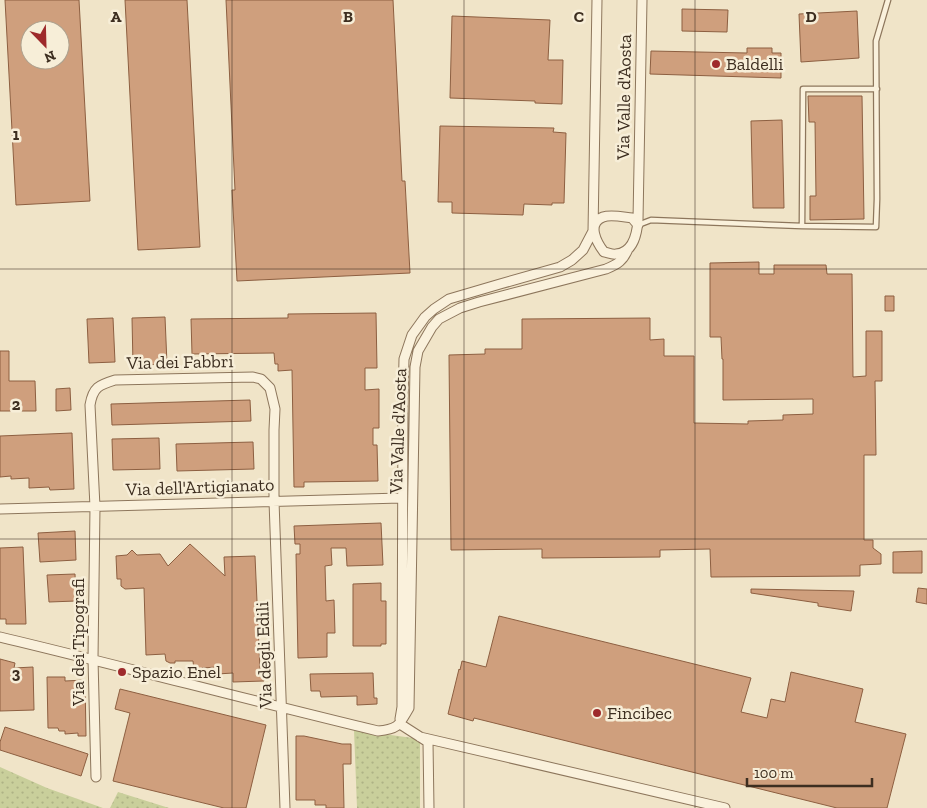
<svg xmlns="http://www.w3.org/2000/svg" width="927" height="808" viewBox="0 0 927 808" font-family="'Zilla Slab',serif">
<defs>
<pattern id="grass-dots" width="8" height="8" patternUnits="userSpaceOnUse" patternTransform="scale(1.25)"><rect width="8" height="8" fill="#c9cf9b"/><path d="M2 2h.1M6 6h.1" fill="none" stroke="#aeb285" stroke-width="1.8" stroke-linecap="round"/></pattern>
</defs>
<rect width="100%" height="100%" fill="#f0e4c8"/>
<path fill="url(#grass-dots)" d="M354 730 420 739V808H357Z
M0 767 47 788 103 808H0Z
M118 792 169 808H110Z"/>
<path fill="#cf9f7d" stroke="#8d5f41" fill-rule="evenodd" d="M5 0H79L90 201 16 205ZM30 30H60V60H30Z
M125 0H187L200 247 138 250Z
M226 0H393L402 181H405L410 273 237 281 232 190H235Z
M682 9 728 10 727 32 682 31Z
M857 11 859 58 801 62 799 14Z
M452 16 550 20 548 60H563L562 104 535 103V101L450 98Z
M747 48H772V53H781V78L650 74 651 51 747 53Z
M808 96H862L864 219 810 220V196H816L815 122H809Z
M782 120 784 208H753L751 121Z
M440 126 554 128 553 132 566 133 564 203H552V205L524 204 523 215 452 213V202H438Z
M759 262V274H774V265H826L827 274H852L853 377 866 376V331H882V381H875L876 455H864V540H873V548L881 554V564L860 565V576L711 577 710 549 660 550V557L542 558V549L451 550 449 355 485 354V349H522V319L650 318V340L664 339V356H694V423L748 424V421L783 420V415L813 414V399L723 400V359H722L721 337H710V263Z
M885 296H894V311H885Z
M376 313 377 368H365V390L379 389V428H373V445H377L378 481 304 482V487H294L292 370 278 371V364H275L274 353 192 354 191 319 288 318V314Z
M165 317 167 364 133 365 132 318Z
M113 318 115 362 89 363 87 319Z
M0 351H9V381H35L36 411H0Z
M70 388 71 410 56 411V389Z
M250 400 251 421 112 425 111 404Z
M72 433 74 489 50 490 49 487 29 488V478L11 479V476L0 477V436Z
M159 438 160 469 113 470 112 439Z
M253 442 254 469 177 471 176 444Z
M381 523 383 565 347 566 346 548H331L332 565 325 566 326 601 334 600 335 633H327V657L298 658 296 554H300V544H295L294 526Z
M75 531 76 560 40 562 38 533Z
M190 544 225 576 224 557 255 556 260 670H264V681L233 682V673L217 674V667L202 668V670H194L193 661H175V663H170L166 661 165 654 146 655 144 588 125 589 121 586V579H117L116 556 127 555 132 550 137 555 160 554 168 566Z
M23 547 26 624H6V619H0V548Z
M922 551V573H893V552Z
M75 574 76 601 49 602 47 575Z
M381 583V601H386V644H381V646H353V584Z
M918 588 927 589V604L916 602Z
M751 589 854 591 851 611 818 606V603L751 593Z
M499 616 751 678 741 712 767 718 771 699 785 702 791 672 863 689 855 722 906 734 887 808H837L474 718 473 721 448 714 459 669 460 670 462 661 486 667Z
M0 659 15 663 14 668 33 667 34 710 0 711Z
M373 673 374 698H377V704L357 705V696L321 697 320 691H311L310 674Z
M47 677H65V681L85 680 86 736H78V733L65 734V731H59L58 728H48Z
M120 689 266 725 246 808H224L113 781 130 713 115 709Z
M5 727 88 754 81 776 0 750V742Z
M296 736H304L342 744H351V764H343L344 808H326V805H315V800H296Z"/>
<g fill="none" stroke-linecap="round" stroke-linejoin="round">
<g stroke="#8d765c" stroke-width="7">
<path id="lane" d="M877 89H803L802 226 876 227 877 199 876 41 888 0
M638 225 651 220 802 226"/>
</g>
<g stroke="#8d765c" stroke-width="11">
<path id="street" d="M638 225 632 218C623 217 611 214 603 217 586 223 597 243 604 252 607 252 612 255 616 254 633 253 637 234 638 220L642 0
M0 509 401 498
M0 637C126 667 252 701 378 731 399 729 399 725 409 708L415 367 418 351 432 327 439 319 460 308 479 302 606 269C618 264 623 261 628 249
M400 719 402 707 403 400 404 359 412 335 425 317 434 309 449 299 500 284 560 267 572 260 583 250 593 231 597 0
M400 724 428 742 429 808
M420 737 725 808
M96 777 93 659 95 507 90 405C93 387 99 385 115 380L253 377 261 379 270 388 275 409 274 430V501L285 808"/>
</g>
<use href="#lane" stroke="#faf1dc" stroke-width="4.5"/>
<use href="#street" stroke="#faf1dc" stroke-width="9"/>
</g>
<path fill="none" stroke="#3d2e20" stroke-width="1" stroke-opacity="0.55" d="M232 0V808M464 0V808M695 0V808M0 269H927M0 539H927"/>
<g fill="#9e2a2b" stroke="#f7eed8" stroke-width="2">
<circle cx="716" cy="64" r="5"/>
<circle cx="122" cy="672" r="5"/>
<circle cx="597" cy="713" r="5"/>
</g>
<g text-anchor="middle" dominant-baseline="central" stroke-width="5" stroke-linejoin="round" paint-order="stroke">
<g font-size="18" fill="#3d2e20" stroke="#f7eed8" text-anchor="start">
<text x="726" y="64">Baldelli</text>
<text x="132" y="672">Spazio Enel</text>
<text x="607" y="713">Fincibec</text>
</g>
<g font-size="18" fill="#3d2e20" stroke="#f7eed8">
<text transform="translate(624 97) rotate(-89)">Via Valle d'Aosta</text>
<text transform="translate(180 362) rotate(-1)">Via dei Fabbri</text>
<text transform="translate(398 431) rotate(-88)">Via Valle d'Aosta</text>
<text transform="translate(200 487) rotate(-2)">Via dell'Artigianato</text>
<text transform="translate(78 642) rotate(-90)">Via dei Tipografi</text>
<text transform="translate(264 655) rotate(-92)">Via degli Edili</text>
</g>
</g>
<g font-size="16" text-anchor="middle" font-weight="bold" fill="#3d2e20" stroke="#f7eed8" stroke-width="5" stroke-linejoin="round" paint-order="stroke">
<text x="116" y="22">A</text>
<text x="348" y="22">B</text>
<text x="579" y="22">C</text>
<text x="811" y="22">D</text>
<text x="16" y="140">1</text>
<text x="16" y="410">2</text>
<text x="16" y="679">3</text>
</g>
<g transform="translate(45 45) rotate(157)"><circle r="24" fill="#f7eed8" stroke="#ada18e"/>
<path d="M0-4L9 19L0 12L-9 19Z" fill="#9e2a2b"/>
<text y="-8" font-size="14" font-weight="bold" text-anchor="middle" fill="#3d2e20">N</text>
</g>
<path d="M747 778v8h125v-8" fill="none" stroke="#3d2e20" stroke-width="2.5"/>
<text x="754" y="778" font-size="15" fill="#3d2e20" stroke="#f7eed8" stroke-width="4" paint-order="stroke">100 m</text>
</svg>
